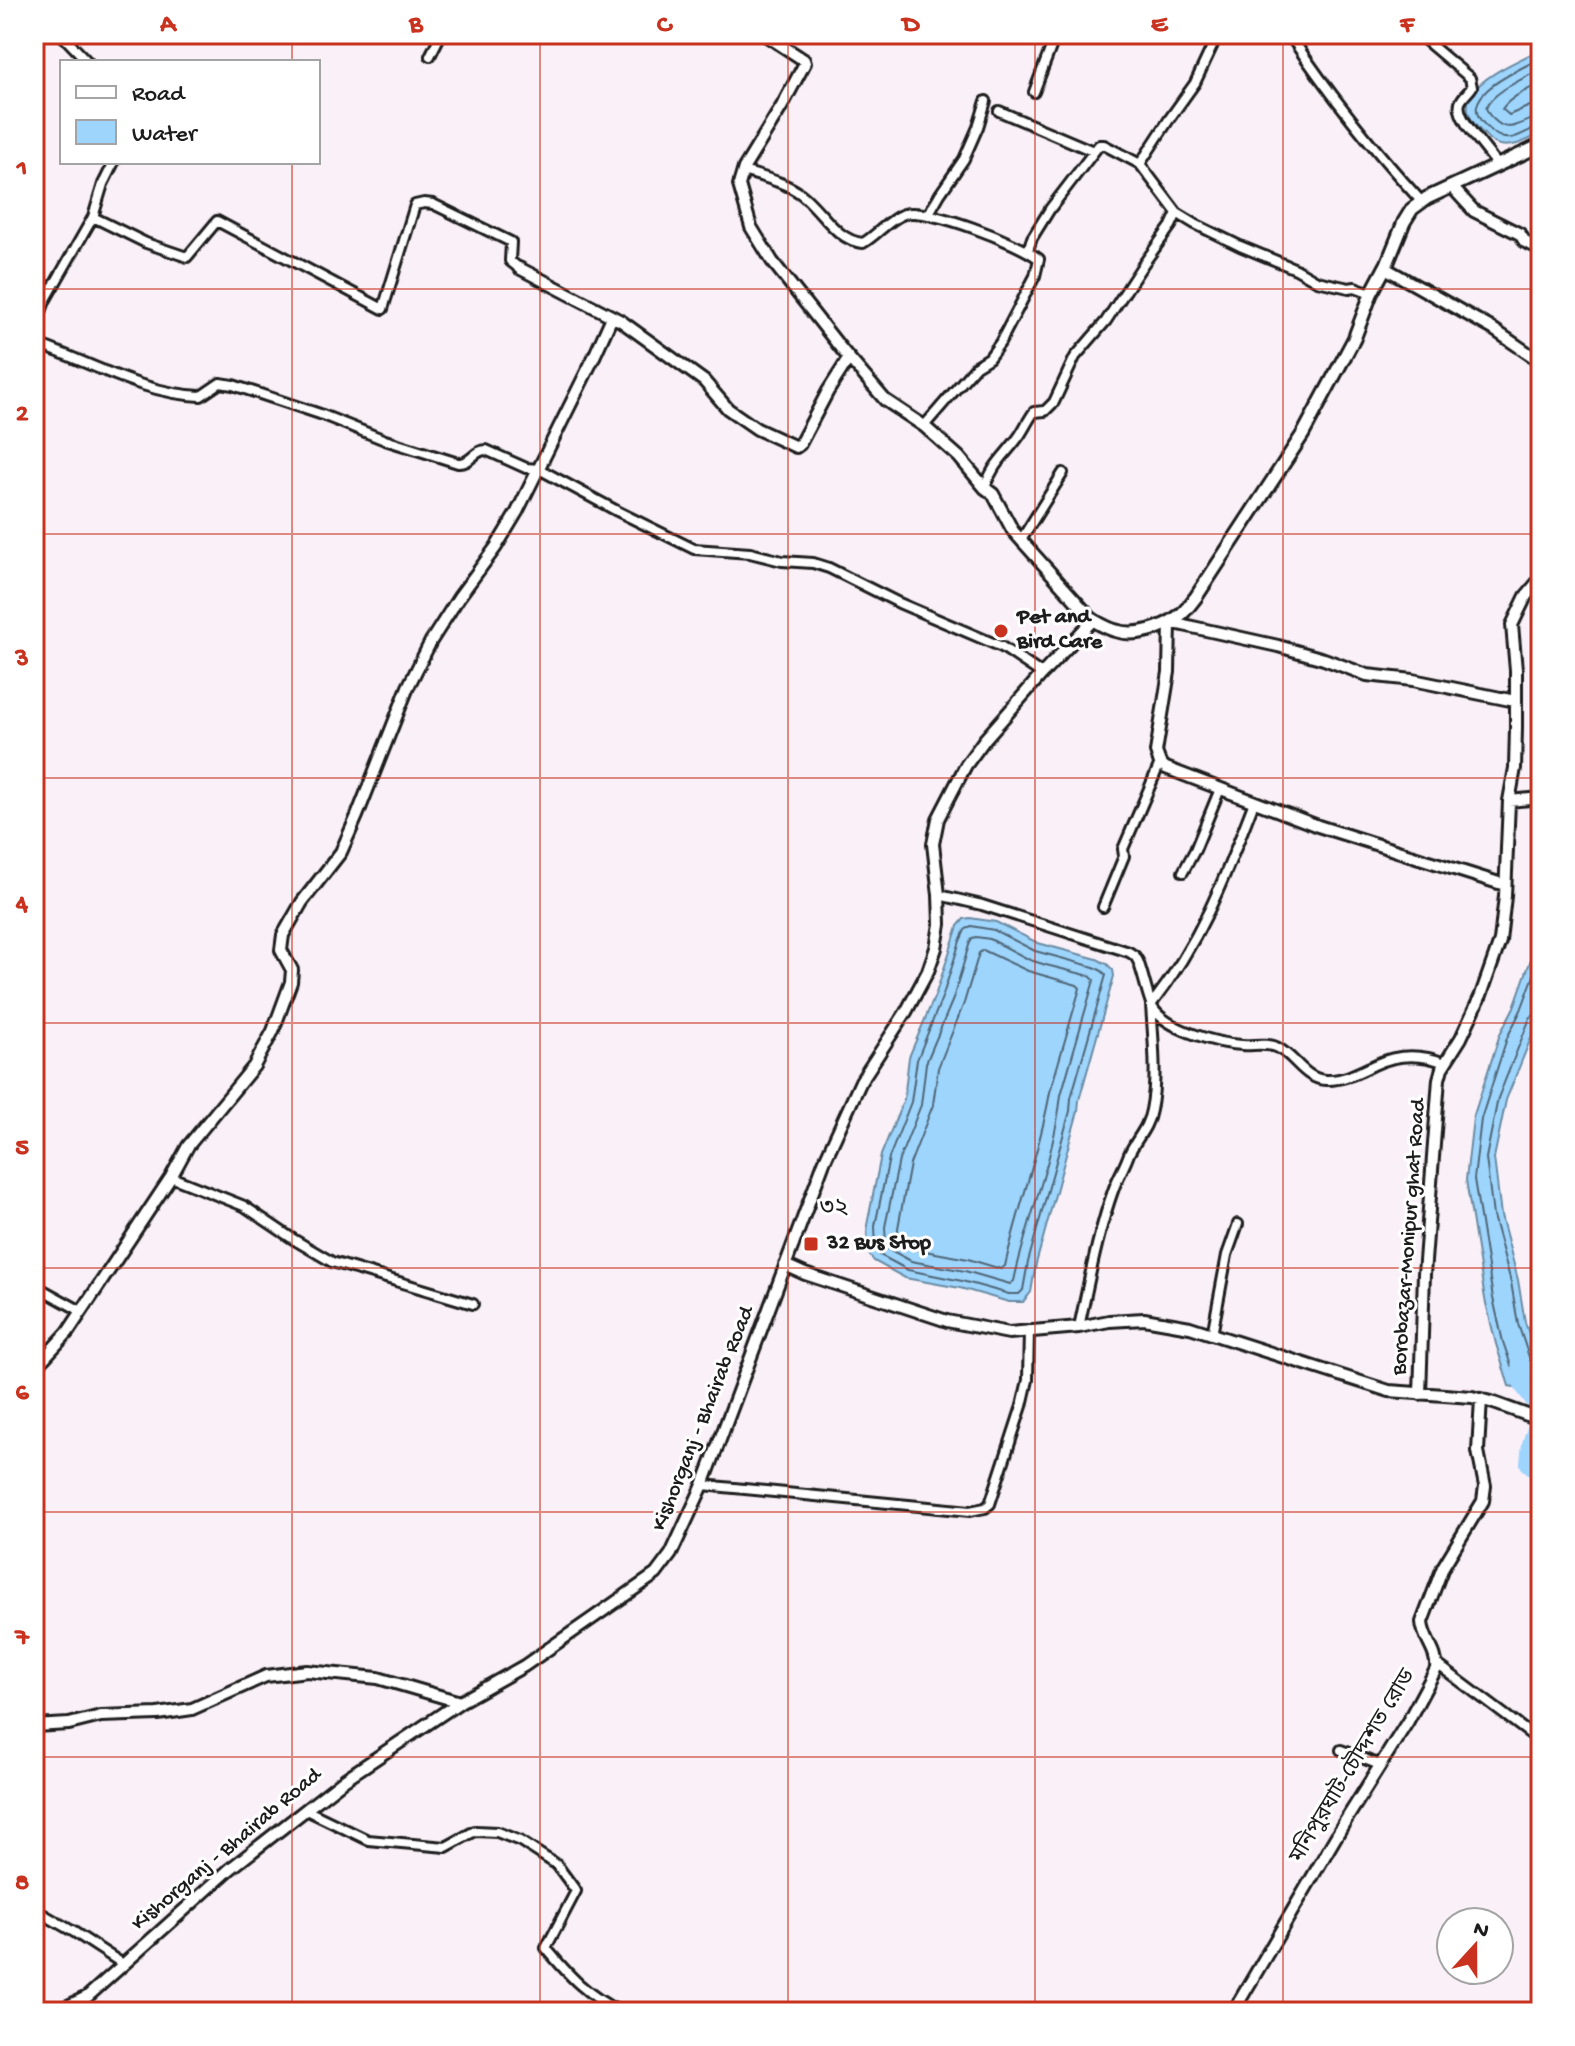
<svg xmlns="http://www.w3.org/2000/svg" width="1575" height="2046" viewBox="0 0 1575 2046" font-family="'Gochi Hand','Noto Sans Bengali',sans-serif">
<rect width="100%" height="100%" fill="#faf1f8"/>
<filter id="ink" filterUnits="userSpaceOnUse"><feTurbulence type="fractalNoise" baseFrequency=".0125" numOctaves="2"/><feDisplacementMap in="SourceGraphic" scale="16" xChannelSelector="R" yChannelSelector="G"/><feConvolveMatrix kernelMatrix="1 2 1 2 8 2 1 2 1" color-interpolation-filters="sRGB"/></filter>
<g filter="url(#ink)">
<path fill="#9ed5fd" stroke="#6a8ba3" stroke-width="2" d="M1541 49V133C1528 140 1515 148 1500 145 1494 144 1489 140 1485 135 1470 122 1459 105 1477 87 1494 70 1520 60 1541 49Z
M970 918 996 922 1038 943 1097 959 1107 964 1113 970 1114 976 1079 1100 1078 1111 1036 1264 1031 1292 1023 1302H1009L960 1288 905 1278 874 1261 868 1253 867 1225 881 1155 904 1099 909 1057 936 993 958 926 964 919Z
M1541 931V1013L1506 1100 1494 1158 1501 1215 1518 1280 1525 1322 1541 1368V1386L1526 1389 1509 1386 1496 1344 1485 1299 1466 1180 1473 1118 1500 1034 1514 1007Z"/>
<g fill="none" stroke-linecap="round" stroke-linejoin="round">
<path stroke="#506676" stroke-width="2" d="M1541 58C1521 69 1455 95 1484 124 1492 131 1499 140 1511 138 1522 136 1530 128 1541 127
M1541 69C1525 78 1493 91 1486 108 1488 115 1492 118 1498 123 1511 134 1526 118 1541 117
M1541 83C1527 90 1510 97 1502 109L1509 115 1530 106 1541 105
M971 926 994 930 1035 951 1094 967 1102 971 1106 975 1071 1098 1070 1111 1028 1262 1023 1290 1019 1294H1009L962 1281 908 1270 880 1255 876 1249 875 1226 889 1158 911 1102 917 1060 943 995 960 941 965 930Z
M976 937 990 939 1030 960 1046 965 1090 976 1094 980 1061 1095C1054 1159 1027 1219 1014 1281L1010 1284 965 1271 911 1261 887 1248 886 1245 885 1227 899 1160 921 1105 926 1063 953 999 969 945 972 938Z
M983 950 1028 971 1077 985 1080 988 1050 1092C1040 1151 1018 1207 1005 1266L1001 1269 968 1259 914 1249 898 1240V1228L910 1164 933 1105 938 1068 964 1003 979 953Z
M1541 957 1521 1010 1507 1038 1481 1119 1474 1179 1493 1298 1503 1342 1515 1377C1522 1384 1532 1379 1541 1379
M1541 1013 1535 1014 1530 1018 1498 1098 1486 1158 1493 1216 1511 1282 1518 1324 1530 1360 1535 1365H1541"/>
<path stroke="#9ed5fd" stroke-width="18" d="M1520 1368 1523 1385 1537 1404 1540 1416 1531 1444 1529 1463 1541 1473"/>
<g stroke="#1c1c1c" stroke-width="14">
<path id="minor" d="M61 34 88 62
M1289 34C1328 92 1374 150 1421 201
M1418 34 1470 78 1472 87C1469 92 1462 97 1460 103 1455 118 1489 151 1497 165
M430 56 441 34
M1034 92 1056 34
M999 111 1093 151
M1140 164 1170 118 1195 83 1218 34
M743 171C762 177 785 182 801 194 821 209 836 241 863 243 877 235 889 219 904 214 928 207 1019 243 1039 259L1035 276 1000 343 989 358 976 366 924 426
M928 215 940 194 964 159 978 127 986 101
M93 217 146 243 187 257 217 221 383 309 415 205 424 203 433 204 511 242 510 261 519 268 515 265
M1028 250 1032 238 1050 209 1099 145H1104L1140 164 1177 213 1195 224 1240 246 1296 269 1317 281 1349 288 1355 287 1371 293
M34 346 40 345 48 348C97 366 146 394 201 396L220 383 233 385 320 414 385 440 458 463C471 464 474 450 486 450L526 468 539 469 617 511 694 549 750 553 782 561 813 563 829 568 899 603 1002 647 1042 674
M35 346 37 323 45 301 93 217 103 184 114 162
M985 488C992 464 1006 455 1020 435 1025 427 1029 419 1034 412L1045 411 1054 402 1075 357 1106 321 1142 266 1171 226 1177 213
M1021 540 1063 473
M1183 872 1195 850 1220 789
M939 895 982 905 1129 952 1135 956 1138 961C1143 973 1148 999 1153 1008 1166 1029 1218 1044 1242 1045 1253 1046 1267 1042 1278 1048 1296 1057 1305 1081 1328 1080 1345 1080 1359 1072 1374 1065 1397 1054 1422 1054 1445 1063
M1103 907 1124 856 1123 849 1160 763
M171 1177 244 1206 293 1239 332 1262 473 1304
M34 1285 81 1311
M1079 1327C1089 1281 1098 1232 1114 1188 1118 1177 1125 1166 1129 1154 1136 1139 1148 1128 1151 1110 1158 1076 1153 1039 1151 1005 1201 941 1225 877 1254 802
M1212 1335 1227 1255 1238 1224
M703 1485 970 1511 985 1508 990 1504 1022 1406 1028 1380 1029 1330
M1437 1664 1541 1742
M1341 1750 1380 1765
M306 1810 368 1840 446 1847 475 1831 497 1832 520 1841 557 1865 576 1891 546 1948C570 1977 586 1994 620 2012
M34 1909 74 1932 123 1964"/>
</g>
<g stroke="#1c1c1c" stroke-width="16">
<path id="tertiary" d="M1452 187 1474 211 1520 234 1525 242 1541 249
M519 268 621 321 704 381 728 409 757 429 796 447 800 444 828 391 849 358
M1385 268 1493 329 1541 362
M1509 801 1541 798
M1505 885 1318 826 1166 768 1160 763 1156 752 1169 672 1170 622 1278 646 1324 659 1367 675 1413 680 1515 701
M785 1265 805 1274 947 1321 1009 1333 1079 1327 1109 1321 1144 1319 1190 1327 1389 1391 1472 1397 1494 1403 1541 1420
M34 1369 68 1332 171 1177 188 1146 254 1066 273 1031 291 982 292 970 281 950 283 935 302 902 341 852 357 816 408 687 431 641 459 597 496 547 517 512 593 359 612 317
M1420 1394 1424 1274 1439 1079 1442 1068 1461 1038 1481 995 1500 941 1505 896 1509 801 1515 768 1516 728V670L1512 625 1526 596 1541 578
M34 1726 69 1724 101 1716 158 1714 192 1709 266 1676 307 1671 378 1678 460 1702
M55 2012 87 1997 230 1869 345 1779 460 1702 524 1666 656 1574 671 1554 703 1485 824 1162 861 1081 906 1012 928 971 936 948 940 924 939 895 933 844 938 819 966 765 985 739 1042 674 1093 620 1013 531 993 494 985 488 959 457 924 426 885 400 843 351 772 261 751 227 739 185 744 168 782 106 805 63 804 60 764 34
M1233 2012 1344 1823 1408 1721 1436 1669C1438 1651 1423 1640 1422 1622L1443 1567 1483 1501 1485 1486 1478 1451 1481 1399"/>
</g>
<g stroke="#1c1c1c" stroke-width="17">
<path id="secondary" d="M1093 620C1100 624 1108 629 1117 631 1136 637 1164 628 1179 616 1186 611 1191 603 1196 597L1303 434 1354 339 1371 294 1387 264 1404 222 1412 209 1427 198 1541 145"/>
</g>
<use href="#minor" stroke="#fff" stroke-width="8"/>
<use href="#tertiary" stroke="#fff" stroke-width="10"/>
<use href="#secondary" stroke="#fff" stroke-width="11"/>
</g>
</g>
<path fill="none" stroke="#c8321e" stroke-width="2" stroke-opacity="0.55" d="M292 34V62M540 34V2012M788 34V2012M1035 34V2012M1283 34V2012M292 162V2012M34 289H1541M34 534H1541M34 778H1541M34 1023H1541M34 1268H1541M34 1512H1541M34 1757H1541"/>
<g fill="#c8321e" stroke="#fff" stroke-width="3">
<circle cx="1001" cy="631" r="8"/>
<rect x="803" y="1236" width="16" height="16" rx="4"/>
</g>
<g text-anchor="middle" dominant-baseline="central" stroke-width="6" stroke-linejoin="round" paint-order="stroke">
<g font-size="22" font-weight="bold" fill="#1c1c1c" stroke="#fff" text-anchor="start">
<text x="1017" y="618">Pet and<tspan x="1017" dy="25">Bird Care</tspan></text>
<text x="827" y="1244">32 Bus Stop</text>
</g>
<g font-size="22" fill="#1c1c1c" stroke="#fff">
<text transform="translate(1410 1237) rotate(-86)">Borobazar-Monipur ghat Road</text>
<text transform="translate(704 1419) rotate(-68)">Kishorganj - Bhairab Road</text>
<text transform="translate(1354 1767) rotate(-59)">মনিপুরঘাট-চৌদ্দশত রোড</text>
<text transform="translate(227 1850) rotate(-40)">Kishorganj - Bhairab Road</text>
</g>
<g font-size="24" fill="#1c1c1c" stroke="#fff">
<text x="834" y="1209">৩২</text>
</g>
</g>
<rect width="1575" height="2046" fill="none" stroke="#fff" stroke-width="88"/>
<rect x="60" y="60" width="260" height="104" fill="#ffffff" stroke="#a4a4a4" stroke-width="2"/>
<rect x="76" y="86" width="40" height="12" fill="#ffffff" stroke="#a4a4a4" stroke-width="2"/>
<text x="132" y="100" font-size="24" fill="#1c1c1c">Road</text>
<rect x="76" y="120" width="40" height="24" fill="#9ed5fd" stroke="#a4a4a4" stroke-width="2"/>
<text x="132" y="140" font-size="24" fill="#1c1c1c">Water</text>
<g transform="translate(1475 1946) rotate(21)"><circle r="38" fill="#ffffff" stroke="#a4a4a4" stroke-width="2"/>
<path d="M0-6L14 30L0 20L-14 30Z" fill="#c8321e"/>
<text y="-12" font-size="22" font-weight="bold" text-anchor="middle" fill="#1c1c1c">N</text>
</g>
<rect x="44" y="44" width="1487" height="1958" fill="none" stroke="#c8321e" stroke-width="3"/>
<g font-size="26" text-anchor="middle" font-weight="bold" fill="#c8321e">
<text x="168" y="31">A</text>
<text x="416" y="31">B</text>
<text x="664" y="31">C</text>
<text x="911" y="31">D</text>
<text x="1159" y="31">E</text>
<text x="1407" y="31">F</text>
<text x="22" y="175">1</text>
<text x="22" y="420">2</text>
<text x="22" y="665">3</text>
<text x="22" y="910">4</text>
<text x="22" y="1154">5</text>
<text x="22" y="1399">6</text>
<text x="22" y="1644">7</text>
<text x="22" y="1889">8</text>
</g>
</svg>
